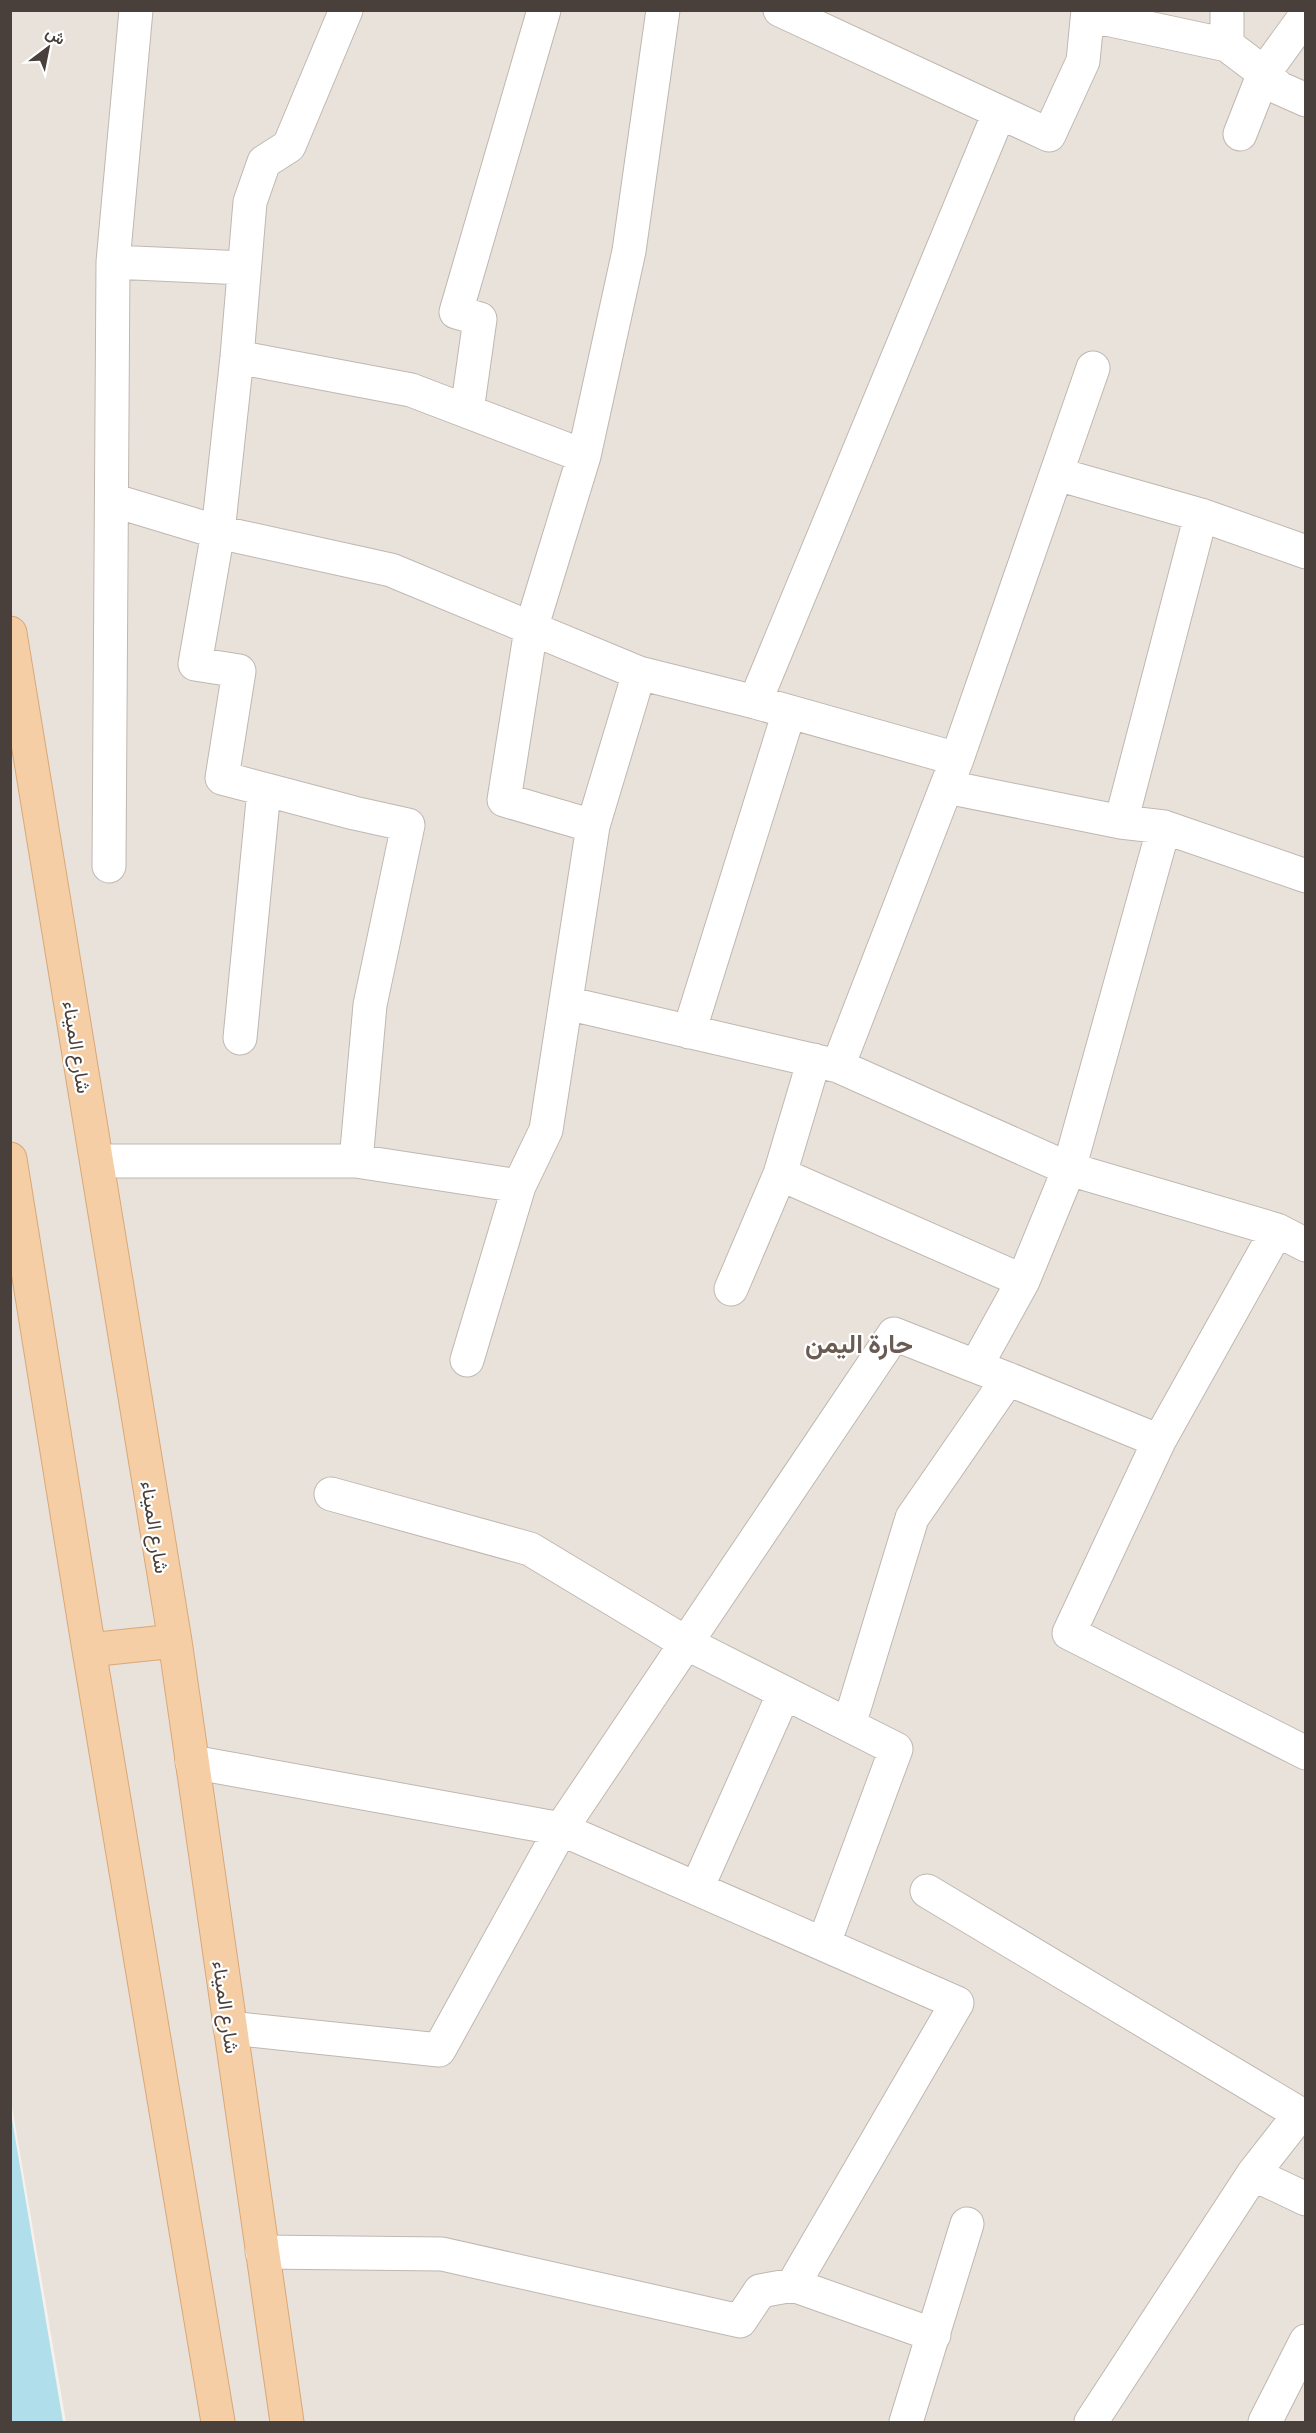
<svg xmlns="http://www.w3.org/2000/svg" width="1316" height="2433" viewBox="0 0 1316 2433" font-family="Barlow,Vazirmatn,sans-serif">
<rect width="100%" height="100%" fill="#f5f1ed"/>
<path fill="#e8e2db" d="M10 11H1305V2422H66L10 2095Z"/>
<path fill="#b0dfeb" d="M10 2113H11L63 2422H11Z"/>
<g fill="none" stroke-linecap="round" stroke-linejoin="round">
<g stroke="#c0b7b0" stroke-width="35">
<path id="minor" d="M346 10 289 146 264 162 250 202 237 357 218 532 195 664 239 671 222 778 354 813 408 825 370 1005 356 1161
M780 10 1049 135 1083 61 1088 10
M1088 15 1227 45 1264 73 1240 134
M1306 15 1264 73 1279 88 1306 100
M1227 45V10
M113 262 244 268
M237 357 411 390 584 456
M467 411 480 319 456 312 544 10
M1057 474 1201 515 1306 552
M112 500 218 532 391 570 639 673 755 702 957 759
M755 702 999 113
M947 787 1121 822 1164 827 1306 876
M1121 822 1201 515
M593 826 504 800 531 629 584 456 629 251 663 10
M109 866 113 262 136 10
M566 1003 838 1066 1069 1169 1277 1230
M689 1032 789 712
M240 1038 264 790
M838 1066 957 759 1093 368
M97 1161H356L519 1186
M780 1174 1023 1281
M1306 1245 1277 1230 1159 1441 1069 1633 1306 1753
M731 1289 780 1174 814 1060
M467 1360 519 1186 546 1130 593 826 639 673
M976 1366 1023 1281 1069 1169 1164 827
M331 1494 530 1549 686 1643 896 1749 824 1943
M849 1725 912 1518 1008 1379
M192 1762 561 1829 957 2003 793 2285 934 2335
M697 1888 784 1693
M927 1891 1300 2114 1253 2174 1091 2422
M230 2028 439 2050 561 1829 894 1334 1008 1379 1159 1441
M1253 2174 1306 2199
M262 2252 442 2254 740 2321 760 2291 793 2285
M906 2422 967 2224
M1265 2422 1306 2341"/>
</g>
<g stroke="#daa776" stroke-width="35">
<path id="primary" d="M10 633 175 1641 287 2422
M10 1159 89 1650 218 2422
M89 1650 175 1641"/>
</g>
<use href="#minor" stroke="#fff" stroke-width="33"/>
<use href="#primary" stroke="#f5cea6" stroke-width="33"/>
</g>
<g text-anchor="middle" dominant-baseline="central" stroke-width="4.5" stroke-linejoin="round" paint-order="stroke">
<g font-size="20" fill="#49403b" stroke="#fff">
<text transform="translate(78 1047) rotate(81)">شارع الميناء</text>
<text transform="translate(156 1527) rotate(81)">شارع الميناء</text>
<text transform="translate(227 2007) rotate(82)">شارع الميناء</text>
</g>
<g font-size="26" font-weight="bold" fill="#6b5c53" stroke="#fff">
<text x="859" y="1342">حارة اليمن</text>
</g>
</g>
<rect width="1316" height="2433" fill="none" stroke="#49403b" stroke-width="24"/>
<g transform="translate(48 48) rotate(32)" stroke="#ffffff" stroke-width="4.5" paint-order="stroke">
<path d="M0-4.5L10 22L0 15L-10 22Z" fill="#49403b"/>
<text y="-9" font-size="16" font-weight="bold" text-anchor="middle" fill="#49403b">ش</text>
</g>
</svg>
